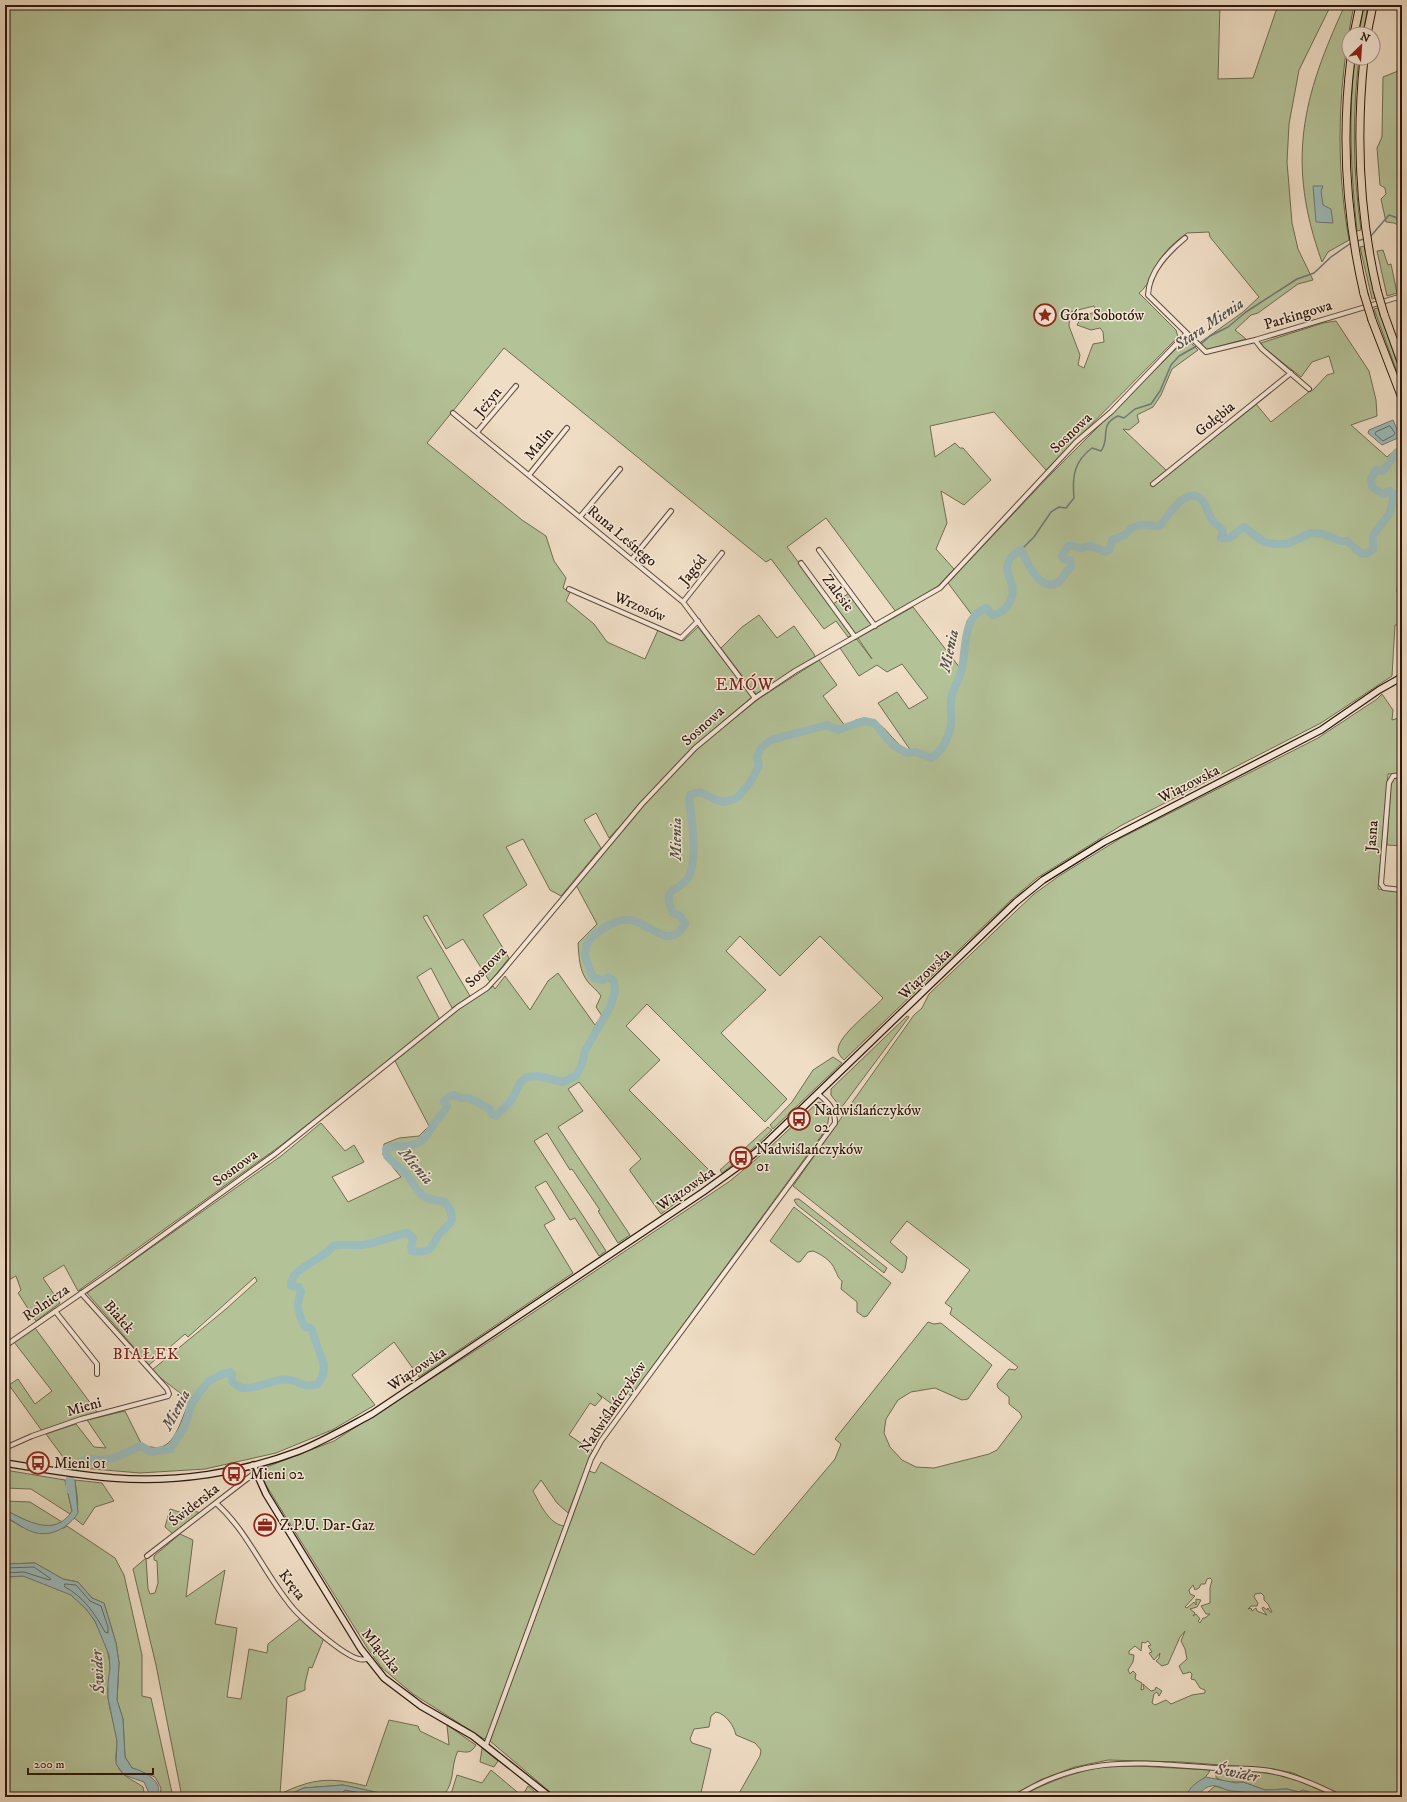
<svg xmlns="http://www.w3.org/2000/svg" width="1407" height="1802" viewBox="0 0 1407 1802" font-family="'IM FELL DW Pica',serif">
<rect width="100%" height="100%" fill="#efddc5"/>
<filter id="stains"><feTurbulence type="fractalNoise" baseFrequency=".005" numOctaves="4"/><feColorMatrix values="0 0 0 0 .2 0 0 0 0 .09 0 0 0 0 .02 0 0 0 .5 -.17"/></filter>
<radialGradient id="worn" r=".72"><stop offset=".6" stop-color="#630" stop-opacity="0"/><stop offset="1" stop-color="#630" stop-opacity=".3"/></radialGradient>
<path fill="#b4c298" stroke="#706c52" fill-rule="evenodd" d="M5 5H1220L1218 79 1253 78 1278 5H1331L1299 70 1289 124 1287 162 1292 223 1298 249 1313 280 1298 284 1258 313 1251 315 1235 330 1246 339 1205 350 1198 344 1243 312 1259 297 1210 237 1209 232 1187 233C1179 239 1170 246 1164 254 1156 265 1149 286 1139 293L1176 330 1178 337 1046 470 994 412 930 426 935 457 955 443 960 448H963L991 480 964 505 941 491 947 523 936 549 954 569 938 586 896 612 826 518 787 547 853 635 848 637 836 621 824 629 771 559 766 562 504 348 427 443 522 520 546 536 554 561 566 578 563 588 570 592 566 601 594 624 607 642 645 659 658 630 683 641 698 627 752 697 694 746 609 838 596 813 584 820 601 848 561 896 550 890 523 839 506 847 527 885 483 915 509 958 490 982 463 939 446 949 427 915 423 917 470 996 452 1008 431 968 417 977 440 1020 280 1146 78 1291 64 1265 43 1278 60 1303 36 1321 18 1293 21 1290 16 1276 5 1282ZM1094 306 1096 311 1081 318 1077 325 1091 330 1100 328 1103 332 1104 342 1093 344 1084 368 1078 365 1080 355 1069 326 1070 312Z
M1345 5H1354C1338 84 1335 161 1349 240L1328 252 1322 262C1286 162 1302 98 1345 5Z
M1364 5H1368L1363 34H1359Z
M1355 58H1359C1352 115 1353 173 1361 230L1357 231C1351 173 1348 116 1355 58Z
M1398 71 1402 73V227L1394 223 1386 222 1381 199 1386 194 1385 188 1380 185 1377 148 1382 137 1383 77Z
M1364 246 1375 298 1372 299 1360 247Z
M1383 250 1388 265 1391 264 1397 293 1387 296 1377 251Z
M1378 308 1402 377V386L1374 309Z
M1336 321 1369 371 1376 400 1377 416 1351 425 1387 457 1394 451 1402 450V521L1397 592 1402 593V625H1395L1392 676 1321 723 1122 825 1037 878 1011 900 844 1060C842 1058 838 1054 838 1050 838 1035 873 1010 883 998L820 936 780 976 740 936 726 951 766 990 721 1033 787 1099 765 1122 647 1004 626 1026 660 1060 629 1090 711 1172 712 1176 661 1214 630 1171V1169L641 1159 579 1082 568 1089 583 1111 558 1127 630 1235 618 1243 598 1211 600 1210 572 1169 570 1170 547 1133 534 1141 606 1251 599 1256 575 1218 570 1220 546 1181 535 1187 555 1219 544 1225 573 1273 419 1377 394 1342 352 1375 375 1405 332 1430 276 1453 205 1469 140 1473 58 1466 63 1457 46 1434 76 1424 94 1447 106 1448 87 1420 125 1411 142 1445C148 1446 156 1449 161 1447 176 1443 182 1417 188 1405L185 1402 188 1399 158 1376 152 1370 226 1309 257 1281 255 1277 188 1337 185 1334 149 1365 87 1293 281 1156 321 1123 345 1151 354 1145 364 1162 332 1177 348 1202 401 1177 383 1155 384 1144 399 1138 419 1136 429 1126 395 1061 459 1009 493 986 495 989 505 976 530 1010 548 981 558 973 595 1025 602 1016 596 1007 601 996C597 990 592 987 588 982 579 971 579 956 578 943L597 924 576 885 634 815 697 748 760 698 819 660 837 685 823 696 845 726C849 725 852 722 856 720 883 711 892 748 911 751L878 703 897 692 909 709 928 698 902 664 887 672 877 665 859 676 840 648 856 638 872 659 858 638 913 607 960 668 967 621 972 615 948 583 1050 475 1185 340 1190 342 1198 350 1172 369 1161 395 1153 407 1137 415 1139 422 1129 430 1123 429 1167 471 1256 404 1271 422 1310 391 1313 390 1327 375 1334 373 1329 356 1312 362 1301 377 1264 348 1261 343 1323 323Z
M849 593 872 625 856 634 833 604Z
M759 615 777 638 794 626 814 654 815 657 756 694 721 648 742 627Z
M1382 694 1393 710 1392 720 1402 717V773L1388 774 1378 889 1402 892V1797H1346L1293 1773 1274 1769 1181 1762 1108 1760 1075 1767 1040 1780 1011 1797H737L760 1756 761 1750 755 1743 736 1735C734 1726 726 1714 716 1712L711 1716 709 1727 694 1729 690 1739 692 1743 711 1749 700 1797H556L490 1741 589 1471 595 1473 601 1462 754 1555 835 1459 841 1444 835 1439 928 1322 934 1324 941 1323 992 1365 968 1399 962 1400 935 1388 911 1392 898 1400 886 1419 884 1433 890 1447 902 1460 916 1467 934 1468 989 1454 997 1450 1022 1417 1020 1413 1009 1404V1397L998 1388 997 1384 1009 1369 1015 1370 1018 1367 950 1314 952 1308 945 1303 970 1270 907 1221 890 1242 907 1257 905 1269 902 1273 793 1186 914 1015 922 1008 929 994 1016 911 1034 894 1059 876 1121 838 1318 738 1377 699ZM1210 1578 1212 1580 1210 1588V1603L1201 1606 1206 1614H1210L1205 1618H1203L1200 1623 1198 1621 1200 1619 1196 1614 1193 1616 1195 1613 1190 1609 1197 1607 1201 1600 1196 1599V1605L1194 1602 1187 1608 1185 1607 1195 1596 1190 1594 1189 1590 1193 1585 1195 1590 1199 1588 1201 1584H1205L1207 1579ZM1261 1593 1264 1596V1600L1268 1604 1272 1612H1270L1268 1608 1267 1610 1263 1607 1262 1609 1267 1615 1257 1611 1256 1608 1252 1611 1251 1608 1248 1609 1251 1606H1257L1258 1603 1254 1597 1255 1594ZM1185 1631 1181 1641 1185 1649 1187 1659 1179 1666 1183 1674 1190 1672 1192 1674 1191 1679 1195 1680 1200 1688 1205 1690V1693L1192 1695 1171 1704 1166 1700 1155 1705 1152 1703 1154 1694 1157 1692 1159 1696 1162 1691 1156 1687 1155 1690 1151 1691 1143 1684 1144 1689 1141 1690 1142 1683 1135 1679 1136 1674 1133 1671 1130 1674 1128 1670 1133 1662 1134 1655 1129 1654V1651L1135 1646 1141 1651 1142 1642 1145 1643 1148 1641 1151 1645 1148 1646 1152 1652 1149 1653 1154 1660 1160 1653 1159 1658 1156 1661 1162 1666 1168 1664 1180 1637Z
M1394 778 1402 779V846L1387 845 1391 781Z
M907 1016 909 1017 841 1108 831 1095V1089Z
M833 1057 842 1063 773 1129 770 1125 792 1102 813 1070Z
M818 1102 823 1103 829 1116 827 1128 631 1396 626 1392 616 1407 597 1393 602 1398 595 1406 590 1403 569 1435 593 1451 568 1513 557 1503 541 1480 533 1491C540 1504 549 1524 564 1526L487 1737 484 1739 413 1694 382 1668 368 1649 264 1482 261 1473 264 1468 334 1441 498 1336 730 1181 767 1150Z
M768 1127 772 1130 748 1153 743 1150Z
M740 1152 744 1156 722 1173 720 1170Z
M796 1199H799L887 1268 884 1273 797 1205 794 1200Z
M794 1207 891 1283 867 1316 864 1317 857 1312V1302L841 1289 842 1281C837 1277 838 1275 835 1270 832 1261 821 1254 813 1251L808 1252 800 1262H797L770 1241Z
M35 1328 97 1412 42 1431 9 1385 18 1379 35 1404 52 1391 14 1342Z
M5 1470 65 1480 72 1511 70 1514 31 1489 5 1488Z
M75 1480 102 1483 114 1501 95 1507 83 1525 74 1518C81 1507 76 1493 75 1480Z
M5 1501 30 1502 62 1522C44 1533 22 1518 5 1510Z
M170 1509 186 1514 188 1510 202 1513 173 1534 165 1527Z
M5 1517 22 1527 64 1528 67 1526 115 1558 124 1575 142 1655V1696L151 1698 173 1797H160L161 1788 155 1777 132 1768 125 1757 123 1719 117 1700 119 1663 116 1643 104 1603 92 1598 78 1582 63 1579 35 1563 5 1564Z
M180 1534 193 1540 186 1597 225 1570 215 1624 237 1628 227 1697 241 1699 249 1649 267 1653 268 1644 301 1618 324 1638 312 1668 309 1667 305 1684V1690L287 1697 280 1794C314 1778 330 1777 366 1786L389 1720 418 1726 420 1731 449 1745 447 1725 476 1745C471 1753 468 1753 458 1751 450 1766 456 1785 441 1797H398L343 1785 304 1788 283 1797H182L156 1665 133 1569 146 1558 148 1589 150 1594 155 1593 158 1583 157 1561 154 1560V1556Z
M23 1576C39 1581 58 1585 71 1595 93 1611 107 1639 110 1665 111 1676 107 1687 108 1698 110 1712 115 1726 117 1740 118 1747 114 1757 117 1764 121 1777 134 1780 143 1787L145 1797H5V1577Z
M482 1748 498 1761 494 1767 480 1762Z
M1109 1766H1138L1210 1770C1207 1780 1191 1783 1186 1797H1020C1049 1781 1077 1771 1109 1766Z
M491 1770 522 1796 528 1786 541 1797H450L457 1775 482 1783Z
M1216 1771H1257L1274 1774 1293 1778 1335 1797H1322L1303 1790 1299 1792 1287 1789 1265 1790 1243 1782H1227L1216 1778Z
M1215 1786 1228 1790H1238L1257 1796 1268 1797H1202Z
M325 1794 348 1797H300Z"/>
<path fill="#9bbbbb" stroke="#6f7975" d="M1313 186H1323L1321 191 1323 205 1331 209 1333 223 1316 222Z
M1393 420 1400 437 1382 445 1368 433 1369 430Z
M65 1480H75L78 1513C69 1527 51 1538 33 1532 23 1529 15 1521 5 1517V1510C27 1521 55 1538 72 1511Z
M35 1563 63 1579 78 1582 92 1598 104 1603 116 1643 119 1663 117 1700 123 1719 125 1757 132 1768C144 1771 165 1782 157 1797H147L149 1793 144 1782 124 1775 116 1764 117 1741 108 1698V1682L110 1668 109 1655 95 1621 86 1609 71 1595 23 1576 5 1577V1564Z
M1206 1777 1236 1783 1243 1782 1265 1790 1287 1789 1299 1792 1303 1790 1322 1797 1257 1796C1246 1790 1237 1793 1227 1790 1221 1788 1217 1785 1211 1786 1199 1789 1203 1797 1186 1797 1189 1787 1197 1782 1206 1777Z
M343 1785 398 1797H348L325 1794 300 1797H283L304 1788Z"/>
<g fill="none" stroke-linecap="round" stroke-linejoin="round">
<path stroke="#646963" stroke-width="1" d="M1390 426 1395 433 1394 435 1383 441 1375 434 1376 432Z
M5 1568 34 1567 51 1579 49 1580 24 1572 5 1573
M65 1584 76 1585 90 1601 101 1606 108 1627V1633L105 1632C95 1614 84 1597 65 1587Z
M344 1797 343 1792 345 1790 379 1797
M1260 1797 1262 1793H1288L1313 1797"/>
<path stroke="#6f7975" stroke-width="1.5" d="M1370 237 1389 215 1395 217 1400 221H1402
M1357 241 1364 239
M1021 550 1034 537 1051 512 1059 507 1066 508 1074 498C1072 477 1074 461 1092 448L1101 451C1111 438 1098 425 1118 416L1124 418 1135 409 1151 404 1160 391 1171 365 1179 356 1202 343 1210 336 1228 327 1246 312 1297 279 1314 273 1331 257 1351 243"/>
<path stroke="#9bbbbb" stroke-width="8" d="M70 1490C68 1476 73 1461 89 1459 95 1459 102 1460 108 1459 119 1458 130 1450 141 1446L151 1452 170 1449 185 1426 191 1405 199 1393 209 1381 222 1374 230 1372 232 1374V1381C236 1385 239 1388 245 1388 260 1389 276 1377 291 1380 304 1383 302 1388 318 1384L323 1375 324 1365 311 1328 305 1327C299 1315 295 1305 301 1292L299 1287 291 1286C290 1267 321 1262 333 1246 345 1243 357 1247 368 1244 382 1241 394 1235 408 1233L413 1238 411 1247 412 1251C436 1255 431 1242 441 1232 446 1228 449 1225 452 1220L451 1211 445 1202C419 1198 422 1196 408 1176 402 1169 393 1163 387 1156L386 1149C395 1143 404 1148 413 1145 426 1141 429 1131 436 1121 440 1116 445 1112 447 1106L444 1102 448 1097 454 1095 461 1098H469L490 1109 492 1114 496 1116 510 1102 521 1082 527 1077 539 1076 563 1082 576 1076 582 1064 585 1051 611 1005 615 992 614 981 609 977 603 980 594 978C590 970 585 961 585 952 585 936 615 918 629 920 642 921 654 933 666 936 675 937 682 931 685 923L680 916 672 912C662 884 676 895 688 878 697 864 693 829 691 813 690 806 688 801 690 795L700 792 716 800 725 802 737 798 749 784 759 766 757 757 761 748 771 740 827 725 838 730 864 721 874 723 893 745 907 753 916 752 931 758C942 752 949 737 951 725 952 715 949 707 952 695 954 687 959 680 961 672 967 651 961 617 986 608L992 615C1006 613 1015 599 1012 585 1010 578 1005 570 1008 563 1010 556 1015 554 1021 550 1027 562 1040 592 1057 583 1063 580 1065 571 1071 567L1070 560 1063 559 1062 556 1068 546H1074L1080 548 1091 546 1105 552 1110 549 1112 540 1125 535 1131 528 1142 525 1160 526C1168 516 1187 484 1202 500 1207 506 1208 514 1212 520 1215 524 1220 526 1223 531L1221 538C1233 541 1235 531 1244 527L1264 542 1277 544H1287L1311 533 1323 534 1340 541H1347L1362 554 1368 553 1373 549V535L1390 513 1394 494 1390 491 1383 494 1372 487 1371 479 1376 470 1383 471 1397 452H1402"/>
<g stroke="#5e483a" stroke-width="6">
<path id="street" d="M1185 238C1168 252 1149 271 1148 295L1206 352 1255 340 1402 296
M1255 340 1262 349 1309 389
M453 413 683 602 755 698
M477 432 516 386
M529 475 567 428
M1153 484 1291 373
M580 517 620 469
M819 550 875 626
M632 559 671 511
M801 563 855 637
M569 589 681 638 698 621
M683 602 722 553
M1402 775 1393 776 1389 783 1381 884 1384 888 1402 890
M55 1311 97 1364V1374
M5 1346 115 1270 275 1154 458 1007 487 988 500 974 642 804 695 748 755 698 795 671 940 588 1076 442 1111 412 1186 334
M5 1448 32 1436 81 1419 168 1396 169 1394 167 1389 81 1293
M216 1503C247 1531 262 1569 288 1602 298 1616 342 1655 359 1659 362 1660 365 1659 368 1659
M147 1556 252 1475H256
M486 1745 591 1459 601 1441 644 1382 835 1123C835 1109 828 1102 818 1094
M1015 1797C1086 1753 1139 1763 1217 1768 1232 1769 1248 1768 1263 1770 1289 1773 1317 1785 1340 1797"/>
</g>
<g stroke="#2d170b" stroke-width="8">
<path id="secondary" d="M5 1463C41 1469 77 1475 113 1478 175 1483 241 1473 299 1451 324 1441 348 1427 372 1414L703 1192 743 1163 763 1146 1016 902 1043 880 1104 842 1321 730 1379 690 1402 677
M253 1465 266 1494 361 1649 384 1678 421 1706 473 1736 550 1797"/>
</g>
<g stroke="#2d170b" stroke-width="9">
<path id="highway" d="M1354 34 1360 5
M1367 34 1373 5
M1351 58C1341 138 1346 216 1364 294
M1364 58C1356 136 1359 213 1377 290
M1384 314 1402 364
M1372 320 1402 398"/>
</g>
<use href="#street" stroke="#f5e9d9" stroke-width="4"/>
<use href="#secondary" stroke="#f5e9d9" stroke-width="5.5"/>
<use href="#highway" stroke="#efddc5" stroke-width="7"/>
<g stroke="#2d170b" stroke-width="9" stroke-linecap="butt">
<path id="highway-bridge" d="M1377 290 1384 314
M1364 294 1372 320"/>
</g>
<use href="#highway-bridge" stroke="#efddc5" stroke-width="7"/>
</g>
<defs>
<g id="sight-ring" transform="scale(1.15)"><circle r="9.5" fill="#f5e9d9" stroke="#8f2418" stroke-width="1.5"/><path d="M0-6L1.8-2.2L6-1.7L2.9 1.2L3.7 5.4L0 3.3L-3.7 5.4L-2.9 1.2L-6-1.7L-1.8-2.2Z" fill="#8f2418"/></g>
<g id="bus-ring" transform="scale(1.15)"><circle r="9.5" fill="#f5e9d9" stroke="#8f2418" stroke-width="1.5"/><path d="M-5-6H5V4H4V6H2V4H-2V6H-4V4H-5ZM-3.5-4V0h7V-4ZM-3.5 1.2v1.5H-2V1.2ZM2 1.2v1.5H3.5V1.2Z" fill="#8f2418"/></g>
<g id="office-ring" transform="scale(1.15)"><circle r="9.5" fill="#f5e9d9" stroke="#8f2418" stroke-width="1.5"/><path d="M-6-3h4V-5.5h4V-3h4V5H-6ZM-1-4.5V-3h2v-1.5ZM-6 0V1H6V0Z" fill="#8f2418"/></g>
</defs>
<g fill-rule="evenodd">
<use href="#sight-ring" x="1045" y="315"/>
<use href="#bus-ring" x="799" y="1119"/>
<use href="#bus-ring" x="741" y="1158"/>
<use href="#bus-ring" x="38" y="1463"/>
<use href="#bus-ring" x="234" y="1474"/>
<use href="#office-ring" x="265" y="1525"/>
</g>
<g text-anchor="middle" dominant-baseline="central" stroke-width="3" stroke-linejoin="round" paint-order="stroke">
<g font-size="15" fill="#2d170b" stroke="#f5e9d9" text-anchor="start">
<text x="1060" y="315">Góra Sobotów</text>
<text x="814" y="1110">Nadwiślańczyków<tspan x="814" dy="17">02</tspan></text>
<text x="756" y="1149">Nadwiślańczyków<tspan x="756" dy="17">01</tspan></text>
<text x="54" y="1463">Mieni 01</text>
<text x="250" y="1474">Mieni 02</text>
<text x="280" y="1525">Z.P.U. Dar-Gaz</text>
</g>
<g font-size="15" fill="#2d170b" stroke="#f5e9d9">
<text transform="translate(1298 315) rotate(-17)">Parkingowa</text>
<text transform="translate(488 402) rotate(-51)">Jeżyn</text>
<text transform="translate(1215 419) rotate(-39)">Gołębia</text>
<text transform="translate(1071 433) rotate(-44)">Sosnowa</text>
<text transform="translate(539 444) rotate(-51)">Malin</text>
<text transform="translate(622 536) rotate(40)">Runa Leśnego</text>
<text transform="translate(693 570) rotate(-51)">Jagód</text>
<text transform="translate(838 593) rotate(53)">Zalesie</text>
<text transform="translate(640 607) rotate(23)">Wrzosów</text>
<text transform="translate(703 726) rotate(-42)">Sosnowa</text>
<text transform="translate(1189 784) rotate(-27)">Wiązowska</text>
<text transform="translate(1372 836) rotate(-86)">Jasna</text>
<text transform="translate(486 967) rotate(-45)">Sosnowa</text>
<text transform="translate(925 974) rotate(-44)">Wiązowska</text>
<text transform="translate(235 1168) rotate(-36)">Sosnowa</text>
<text transform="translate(686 1189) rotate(-34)">Wiązowska</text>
<text transform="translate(46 1303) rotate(-35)">Rolnicza</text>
<text transform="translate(119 1317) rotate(49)">Białek</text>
<text transform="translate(417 1369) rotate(-34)">Wiązowska</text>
<text transform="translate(84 1407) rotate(-16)">Mieni</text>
<text transform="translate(613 1407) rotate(-56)">Nadwiślańczyków</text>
<text transform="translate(194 1505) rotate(-38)">Świderska</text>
<text transform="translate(292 1585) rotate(52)">Kręta</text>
<text transform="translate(381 1651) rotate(51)">Mlądzka</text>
</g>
<g font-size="16" font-style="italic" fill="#545049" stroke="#f5e9d9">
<text transform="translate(1209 324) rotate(-34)">Stara Mienia</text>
<text transform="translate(949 651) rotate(-78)">Mienia</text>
<text transform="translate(676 839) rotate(-90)">Mienia</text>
<text transform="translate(416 1166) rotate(49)">Mienia</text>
<text transform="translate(176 1410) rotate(-62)">Mienia</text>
<text transform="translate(98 1672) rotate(-94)">Świder</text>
<text transform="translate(1237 1773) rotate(11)">Świder</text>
</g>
<g font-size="16" letter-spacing="1" fill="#7a1f14" stroke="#f5e9d9">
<text x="146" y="1354">BIAŁEK</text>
</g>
<g font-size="17" letter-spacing="1" fill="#7a1f14" stroke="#f5e9d9">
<text x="745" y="685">EMÓW</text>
</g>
</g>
<rect width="1407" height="1802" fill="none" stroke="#efddc5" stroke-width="20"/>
<rect x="6" y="6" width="1395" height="1790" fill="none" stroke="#2d170b" stroke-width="2"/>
<rect x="10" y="10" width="1387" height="1782" fill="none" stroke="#2d170b"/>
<g transform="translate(1361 46) rotate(25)"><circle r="19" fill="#f5e9d9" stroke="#a59587"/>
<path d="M0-3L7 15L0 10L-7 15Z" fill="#8f2418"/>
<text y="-6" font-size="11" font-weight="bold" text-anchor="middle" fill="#2d170b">N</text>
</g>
<path d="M28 1768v6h125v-6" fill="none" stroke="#2d170b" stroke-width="2"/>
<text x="34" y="1768" font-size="12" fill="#2d170b" stroke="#f5e9d9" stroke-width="3" paint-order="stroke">200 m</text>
<rect width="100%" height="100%" filter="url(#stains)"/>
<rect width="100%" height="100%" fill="url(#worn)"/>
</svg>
